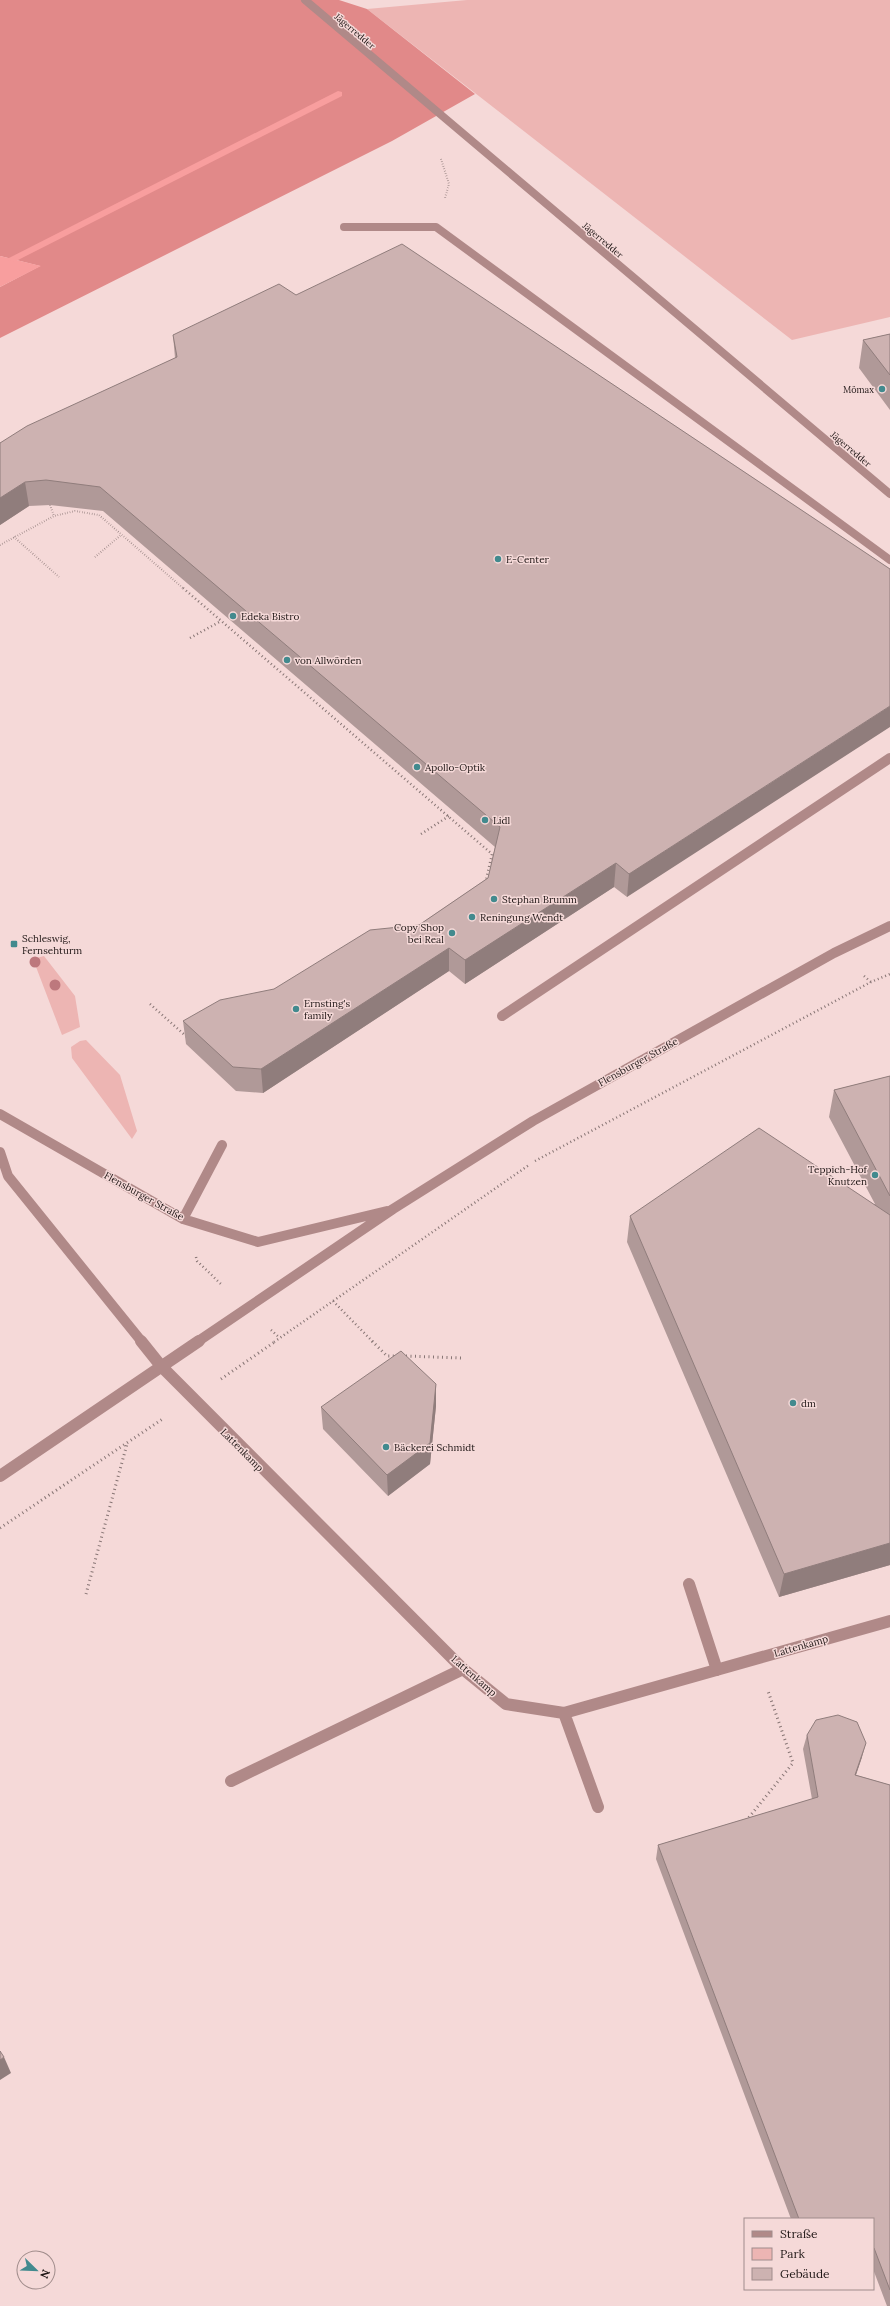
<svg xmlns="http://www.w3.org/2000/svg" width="890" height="2306" viewBox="0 0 890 2306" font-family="Lora,serif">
<rect width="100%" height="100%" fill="#f5d9d8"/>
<path fill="#edb5b3" d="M467 0H890V317L792 340 367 9Z
M44 956 75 996 80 1027 62 1035 33 959Z
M86 1040 120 1075 137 1131 132 1139 72 1058 71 1047 80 1041Z"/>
<path fill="#e18989" d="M0 0H339L367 9 475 94 392 141 0 338V287L40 266 0 256Z"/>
<path fill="#f89e9e" d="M0 256 41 266 0 287Z"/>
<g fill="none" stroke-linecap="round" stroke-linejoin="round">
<path fill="#f89e9e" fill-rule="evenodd" d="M338 91 342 92V96L16 261 12 262 7 259Z"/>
<path stroke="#877574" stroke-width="2" stroke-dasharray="0.5 2" stroke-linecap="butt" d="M441 159 449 184 445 198
M50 505 54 516
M14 537 59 577
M0 545 54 516 75 511 99 515 184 589
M95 557 121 535"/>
<path stroke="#877574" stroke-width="2.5" stroke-dasharray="1 3" stroke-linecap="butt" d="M183 588 492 854 486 880
M190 638 221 621
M421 834 449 816
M864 976 871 982
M150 1004 187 1037
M535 1161 871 982 890 974
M196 1257 197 1261 222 1285
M333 1301 373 1342
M271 1330 280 1338
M274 1342 529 1165"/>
<path stroke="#877574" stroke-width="3" stroke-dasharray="1 3.5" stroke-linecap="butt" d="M372 1341 387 1356H397
M406 1356 461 1358
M221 1379 276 1341
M0 1528 164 1418
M86 1594 127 1444
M746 1821 793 1763 768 1691"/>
<path stroke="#b08988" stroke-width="8" d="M305 0 890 494
M344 227H436L890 560"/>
<path stroke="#b08988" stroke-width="10" d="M502 1016 890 758
M0 1114 183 1219 258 1242 387 1211
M0 1152 8 1176 142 1342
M183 1219 222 1145
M197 1342 393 1209 533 1121 834 953 890 926"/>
<path stroke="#b08988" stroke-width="12" d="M141 1341 161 1366 463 1669 506 1704 564 1713 890 1621
M0 1476 199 1341
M689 1584 717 1670
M564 1713 598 1807
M231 1781 463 1669"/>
</g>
<g fill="#bd787d">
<circle cx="35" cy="962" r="5.5"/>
<circle cx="55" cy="985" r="5.5"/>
</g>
<path fill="#b09998" d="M296 295 890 569 627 897 614 887 465 984 449 971 263 1093 236 1091 186 1044 183 1021 274 989 419 925 488 878 495 847 103 511 50 505 29 506 0 525V443L175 358 173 335Z
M890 334V410L859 368 863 340Z
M890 1076V1565L779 1597 627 1242 630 1216 875 1204 829 1117 834 1090Z
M436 1384V1406L430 1464 388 1496 323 1429 321 1407Z
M807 1735 862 1757 856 1775 890 1785V2306H887L873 2269V2219H791L656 1859 658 1845 812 1799 803 1749Z"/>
<path fill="#907d7c" d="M25 482 29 506 0 525V498Z
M890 706V727L627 897 629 874Z
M616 863 614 887 465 984V960Z
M449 948V971L263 1093 261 1069Z
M436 1384V1406L430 1464 388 1496 387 1475Z
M890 1543V1565L779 1597 784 1574Z
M866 1743 862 1757 851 1789 855 1775Z
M4 2057 11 2073 0 2080V2060Z"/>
<path fill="#cdb2b1" stroke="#907d7c" d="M402 244 890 569V706L629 874 616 863 465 960 449 948 261 1069 233 1067 183 1021 220 1000 274 989 370 930 419 925 488 878 500 827 100 487 46 480 25 482 0 498V443L27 426 177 357 173 335 279 284 296 295Z
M890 334V375L863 340Z
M890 1076V1196L834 1090Z
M759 1128 890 1215V1543L784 1574 630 1216Z
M401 1351 436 1384 430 1443 387 1475 321 1407Z
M838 1715 857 1722 866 1743 855 1775 890 1785V2290L874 2248H873V2219H799L658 1845 818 1797 807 1735 816 1720Z
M0 2051 4 2057 0 2060Z"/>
<g fill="#428a8e" stroke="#f5d9d8" stroke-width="1.5">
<circle cx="882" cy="389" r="4"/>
<circle cx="498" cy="559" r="4"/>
<circle cx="233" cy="616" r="4"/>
<circle cx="287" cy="660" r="4"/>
<circle cx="417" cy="767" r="4"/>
<circle cx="485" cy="820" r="4"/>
<circle cx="494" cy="899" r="4"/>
<circle cx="472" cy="917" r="4"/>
<circle cx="452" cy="933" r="4"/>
<rect x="10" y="940" width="8" height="8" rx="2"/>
<circle cx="296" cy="1009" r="4"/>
<circle cx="875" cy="1175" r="4"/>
<circle cx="793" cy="1403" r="4"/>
<circle cx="386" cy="1447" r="4"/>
</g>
<g text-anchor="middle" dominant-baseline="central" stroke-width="3" stroke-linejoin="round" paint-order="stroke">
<g font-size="9" fill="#211817" stroke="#f5d9d8">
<text transform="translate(355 31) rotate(40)">Jägerredder</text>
<text transform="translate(603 240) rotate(40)">Jägerredder</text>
<text transform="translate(851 449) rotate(40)">Jägerredder</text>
</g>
<g font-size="9" fill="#211817" stroke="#f5d9d8" text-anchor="end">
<text x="874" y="389">Mömax</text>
</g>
<g font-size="10" fill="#211817" stroke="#f5d9d8" text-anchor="start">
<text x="506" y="559">E-Center</text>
<text x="241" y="616">Edeka Bistro</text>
<text x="295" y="660">von Allwörden</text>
<text x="425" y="767">Apollo-Optik</text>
<text x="493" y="820">Lidl</text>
<text x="502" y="899">Stephan Brumm</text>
<text x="480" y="917">Reningung Wendt</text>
<text x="444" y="927" text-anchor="end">Copy Shop<tspan x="444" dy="12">bei Real</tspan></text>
<text x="22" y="938">Schleswig,<tspan x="22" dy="12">Fernsehturm</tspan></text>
<text x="304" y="1003">Ernsting's<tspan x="304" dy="12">family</tspan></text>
<text x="867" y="1169" text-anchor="end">Teppich-Hof<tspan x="867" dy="12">Knutzen</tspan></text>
<text x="801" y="1403">dm</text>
<text x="394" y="1447">Bäckerei Schmidt</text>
</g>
<g font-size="10" fill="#211817" stroke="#f5d9d8">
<text transform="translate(638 1062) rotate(-29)">Flensburger Straße</text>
<text transform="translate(144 1196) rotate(29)">Flensburger Straße</text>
<text transform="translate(242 1450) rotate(45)">Lattenkamp</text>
<text transform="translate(801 1646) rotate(-16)">Lattenkamp</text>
<text transform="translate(474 1676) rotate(41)">Lattenkamp</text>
</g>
</g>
<rect x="744" y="2218" width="130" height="72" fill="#f5d9d8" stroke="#a08c8b"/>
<rect x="752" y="2231" width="20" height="6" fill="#b08988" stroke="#a08c8b"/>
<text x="780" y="2238" font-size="12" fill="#211817">Straße</text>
<rect x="752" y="2248" width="20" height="12" fill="#edb5b3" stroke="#a08c8b"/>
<text x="780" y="2258" font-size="12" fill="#211817">Park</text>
<rect x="752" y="2268" width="20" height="12" fill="#cdb2b1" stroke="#a08c8b"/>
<text x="780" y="2278" font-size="12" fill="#211817">Gebäude</text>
<g transform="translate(36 2270) rotate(113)"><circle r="19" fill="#f5d9d8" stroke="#a08c8b"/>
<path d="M0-3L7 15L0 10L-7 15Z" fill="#428a8e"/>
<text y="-6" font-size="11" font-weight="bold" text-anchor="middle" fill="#211817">N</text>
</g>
</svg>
